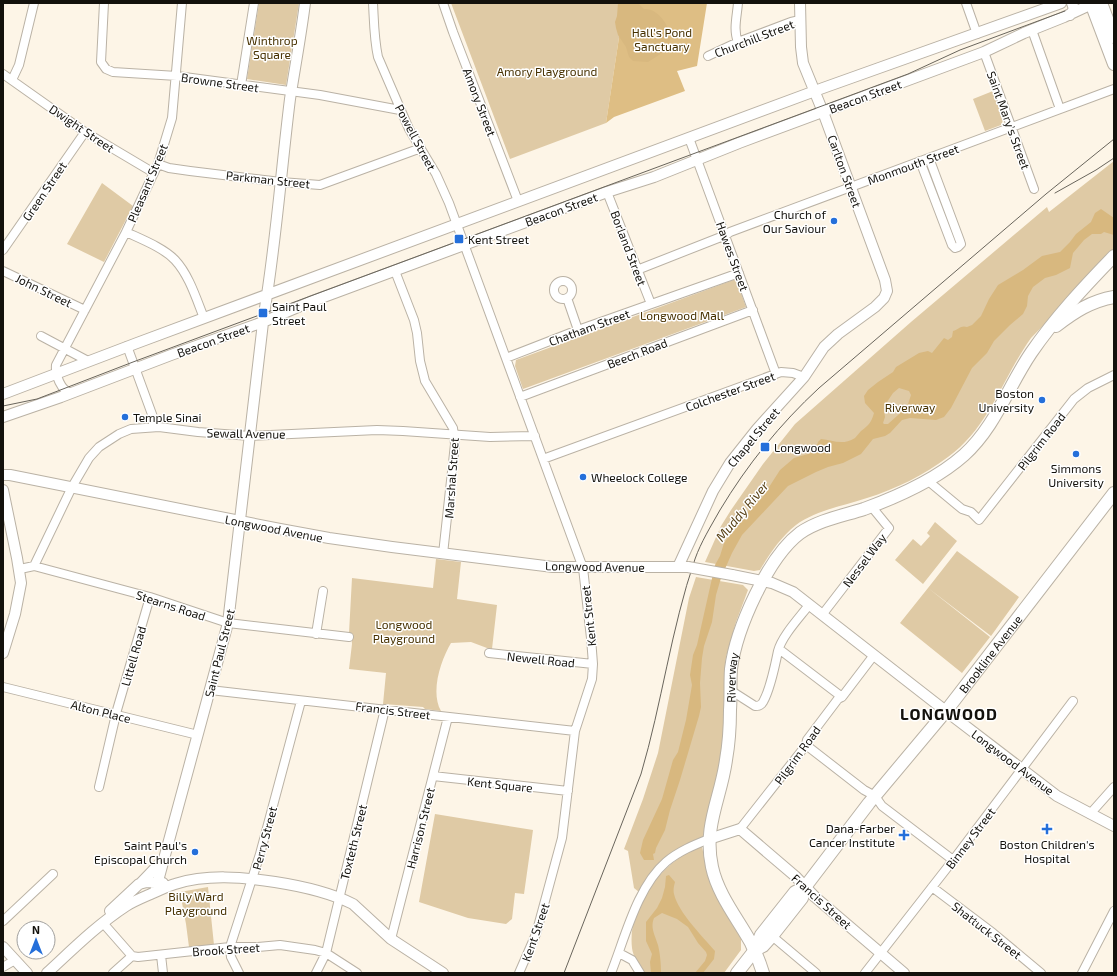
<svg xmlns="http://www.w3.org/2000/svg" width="1117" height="976" viewBox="0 0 1117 976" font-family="'Exo 2',sans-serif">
<rect width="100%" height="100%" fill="#fdf5e7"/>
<path fill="#dfcaa5" d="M259 3H299L286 85 247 79Z
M451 3H630L620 31 606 123 510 159Z
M993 91 1003 120 1001 125 985 131 973 99Z
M1114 161V253L1031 338C1003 377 989 428 948 457 924 475 896 489 867 498 844 506 816 510 796 525 781 537 770 553 760 570L754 571 705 562 721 526 731 510 763 464 795 424 911 322 1047 207 1049 212Z
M102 183 133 206 104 262 67 244Z
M736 279 746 307 523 389 515 366 516 360Z
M935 522 957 541 923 584 895 560 913 539 921 546 930 536 927 533Z
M957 551 1019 597 991 636 928 588Z
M436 559 461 562 457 599 497 605 492 649 487 648 471 642 451 643C441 660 430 692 441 711L425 709 423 707 383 704 386 673 349 669 352 644 351 633H349L352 578 433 588Z
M696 577 743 585 748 590 736 622 726 657 724 680 725 732 722 762 710 804 703 837 691 843 639 892 634 888 628 851 624 849 643 799 658 753 689 598Z
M928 588 990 637 962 673 900 623Z
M435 814 533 830 524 894 515 893 512 919 506 924 468 918 419 902Z
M698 847H702L711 885 718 899 741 937V950L724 973H643C639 965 633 957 632 948 627 906 662 863 698 847Z
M208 887 214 945 189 947 186 924 180 892Z"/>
<path fill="#debe84" d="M630 3H707L697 66 677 71 685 91 614 117 606 123 620 31Z"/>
<path fill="#d8b87f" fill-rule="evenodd" d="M618 3H638L644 9C659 7 676 33 668 46 664 53 654 58 648 62L633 61 629 57 626 47 618 35 616 28 615 22 617 16Z
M1101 209 1114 218V235L1104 232 1101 234H1092L1084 240 1073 253 1070 268 1056 275 1045 278 1033 287 1028 296 1027 306 1023 314 1010 325 994 341 987 353 972 368 951 408 944 417 936 420 910 418 902 420 890 433 885 436 873 439 861 454 843 463 828 467 816 472 788 486 742 535 732 553 721 578 716 595 712 622 704 646 702 658 700 683 701 707 699 716 680 780 670 810 665 830 656 848 655 853 653 854 654 860H644L640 853 643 840 662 799 673 760 678 752 686 720 692 685 690 675 693 655 697 645 715 565 720 556 724 543 751 508 762 498 780 470 794 458 815 452 818 442 821 439C833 440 842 446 855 438 857 436 859 433 861 431 869 425 871 423 874 413L865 403 864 396 868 390 878 382 893 372 896 367 919 353 928 351 932 353 944 338 948 340 952 337 953 331C959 329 961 325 967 327L972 325 981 316 989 299 998 285 1023 270 1042 256 1060 252 1070 242 1076 234 1091 222 1095 213ZM899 388 909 391 911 395 907 407 888 424H884L883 423 885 417 884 410 885 405 893 393Z
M669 875 675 882C674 886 673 890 674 894 678 912 703 937 715 951L714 959 703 973H695L705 961 707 955 706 952 698 943 688 927 677 919 662 913 654 918C650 928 655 935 658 945 660 953 661 964 661 973H651L650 962 652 954 646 941V922L657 908 662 898 665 887 666 876Z"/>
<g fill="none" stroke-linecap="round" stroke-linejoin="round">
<g stroke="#bab2a5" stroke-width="10">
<path id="minor" d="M104 3 101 62 106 69 113 72 177 76 320 95 400 110
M373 3C374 21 374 39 378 57L409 129 436 174 449 203 583 568 591 638 593 664 592 679 575 731 562 838 536 934 519 973
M443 3 453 32 518 201
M966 3 977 34
M1032 30 1060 109
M738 42C733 30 737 16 738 3
M984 52 1034 189
M708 56 738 42 791 22 800 20
M3 74 85 132 154 173
M12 80 19 65 34 3
M241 85 254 3
M689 138 776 374
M920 161 952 245 955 248 958 247 961 244 960 241 929 158
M158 164 169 168 190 171 281 182 320 185 421 148
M607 192 651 304
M126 232C141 239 164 248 175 260 189 275 196 298 204 318
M3 250 85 132
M637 270 726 235 730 232 1114 89
M3 271 85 310
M395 271 414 320 417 333 420 361 425 381 453 428 455 444 443 554
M554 290a9 9 0 1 1 18 0a9 9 0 1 1-18 0Z
M567 298 578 330
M41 336 88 361
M127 346 153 417V427
M506 358 578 330 739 273
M71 393C61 391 55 375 56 365L126 232 158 164 172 118 182 3
M520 397 753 310
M543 459 781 372 793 373 804 377
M927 480 962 509 971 512 979 520 1074 399 1088 388 1114 375
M34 566 72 487 89 458 99 447 119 434 131 429 159 427 198 432 250 436 377 430 403 431 490 437 535 436
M20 569 34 566 150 597 228 623 349 637
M822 615 889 528 871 506
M316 634 323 591
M779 649 842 697
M489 653 593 664
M3 687 198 735
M210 690 575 731
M730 690 755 706C758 706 761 706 763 702 770 690 775 666 778 651 782 636 799 618 809 605
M806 745 864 790 875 796 882 806 953 860
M433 776 568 791
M99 787 117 710 150 597
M1090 814 1114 787
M740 829 803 749 806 745 807 740 838 699 842 697 874 655
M932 887 993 933 1041 973
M3 921 53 874
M103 923 132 956 138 957 230 947H258L280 945 315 950 326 953 357 973
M772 936 816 973
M391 939 448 717
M619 953 632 960 640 973
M161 955 163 973
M3 967 15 960
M113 973 132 956
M239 973 231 957 230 947 260 854 301 701
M316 973 326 953 385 709
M611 973C625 938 637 887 666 862 679 851 694 845 709 839
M865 973 954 859 1073 701
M1082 973 1114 911"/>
</g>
<g stroke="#bab2a5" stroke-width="12">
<path id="major" d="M1070 15 1074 9 1072 3
M3 394 137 343 823 88 1061 3
M3 417 61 397 171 355 263 322 310 302 607 192 654 177 739 143 984 52 1024 33 1064 17 1094 3
M3 475H10L280 529 329 538 392 547 553 567H688
M3 490 17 558 21 583 15 614 3 653
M678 567 713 491 730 463 757 429 804 377 824 347 838 334 875 307 884 298 887 291 885 280 823 112 803 63 801 47 800 3
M732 575 772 583 793 592 938 705 1057 796 1114 826
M709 839 740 829 795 876 815 897 904 973
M140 884 164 859
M155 892 228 623 264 314C276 243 281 171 290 99 295 67 301 35 305 3
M110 911 139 884 147 882 163 883
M3 947 27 973
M47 973C72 950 97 925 126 906 134 901 144 897 153 893 160 890 168 886 175 884 207 874 242 877 275 882 301 886 329 892 353 904L391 939 443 973"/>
</g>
<g stroke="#bab2a5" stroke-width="14">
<g id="highway">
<path d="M1091 3 1114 64"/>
<path d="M1101 3 1114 37"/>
<path d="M1056 326C1074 312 1091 301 1114 297"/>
<path id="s1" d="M755 950 763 946 772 936 802 898 805 887 869 803 946 711 1114 493"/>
<path d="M737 973 755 950 761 935 795 892 805 887"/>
<path id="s2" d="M763 973C760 963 756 953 751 943 738 919 718 895 712 867 703 826 721 798 726 760 729 743 730 727 730 710 731 696 730 683 731 669 736 629 768 557 800 533 819 520 842 516 864 509 897 497 937 479 964 455 995 427 1008 387 1031 353 1055 318 1084 287 1114 256"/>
</g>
</g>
<use href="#minor" stroke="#fff" stroke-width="8"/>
<use href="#major" stroke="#fff" stroke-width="10"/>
<use href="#highway" stroke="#fff" stroke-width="12"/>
<path stroke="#69655c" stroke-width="1" d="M1055 193 1096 170 1114 158
M3 406 37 399 133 362 908 74 960 50 1065 11
M564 973 641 774C662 703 671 629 695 559 701 542 711 526 720 510 747 465 780 424 819 388L1046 194 1114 139"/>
<g stroke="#bab2a5" stroke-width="12" stroke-linecap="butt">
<path id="major-bridge" d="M688 567 732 575"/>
</g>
<use href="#major-bridge" stroke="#fff" stroke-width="10"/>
</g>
<g fill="#246fda" stroke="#fff" stroke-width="1.5">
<circle cx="834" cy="221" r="4"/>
<rect x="454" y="234" width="10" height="10" rx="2"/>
<rect x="258" y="308" width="10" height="10" rx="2"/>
<circle cx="1042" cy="400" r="4"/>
<circle cx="125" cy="417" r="4"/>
<rect x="760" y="442" width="10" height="10" rx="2"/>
<circle cx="1076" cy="454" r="4"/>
<circle cx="583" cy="477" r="4"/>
<path d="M1045 823h4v4h4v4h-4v4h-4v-4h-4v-4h4z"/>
<path d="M902 829h4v4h4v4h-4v4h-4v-4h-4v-4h4z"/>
<circle cx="195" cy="852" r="4"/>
</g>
<g text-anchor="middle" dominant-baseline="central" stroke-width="3" stroke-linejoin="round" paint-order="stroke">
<g font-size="12" fill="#473100" stroke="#fff">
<text x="662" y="32">Hall's Pond<tspan x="662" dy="14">Sanctuary</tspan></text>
<text x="272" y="40">Winthrop<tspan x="272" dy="14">Square</tspan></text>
<text x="547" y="71">Amory Playground</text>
<text x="682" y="315">Longwood Mall</text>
<text x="910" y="407">Riverway</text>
<text x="404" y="624">Longwood<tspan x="404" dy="14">Playground</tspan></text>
<text x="196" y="896">Billy Ward<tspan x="196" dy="14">Playground</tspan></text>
</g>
<g font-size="12" fill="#13110c" stroke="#fff">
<text transform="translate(754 38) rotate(-21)">Churchill Street</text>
<text transform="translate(220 82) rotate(8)">Browne Street</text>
<text transform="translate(865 96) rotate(-20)">Beacon Street</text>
<text transform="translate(480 102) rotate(69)">Amory Street</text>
<text transform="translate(1009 120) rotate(70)">Saint Mary's Street</text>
<text transform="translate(82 128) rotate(34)">Dwight Street</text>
<text transform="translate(416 137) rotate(62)">Powell Street</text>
<text transform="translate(913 164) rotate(-20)">Monmouth Street</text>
<text transform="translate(845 171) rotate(70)">Carlton Street</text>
<text transform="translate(268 179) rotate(6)">Parkman Street</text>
<text transform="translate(147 183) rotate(-67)">Pleasant Street</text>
<text transform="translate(44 191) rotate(-56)">Green Street</text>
<text transform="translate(561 209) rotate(-20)">Beacon Street</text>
<text transform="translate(629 248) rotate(69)">Borland Street</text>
<text transform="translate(733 256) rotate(70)">Hawes Street</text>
<text transform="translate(44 290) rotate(26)">John Street</text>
<text transform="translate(589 327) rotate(-20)">Chatham Street</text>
<text transform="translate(213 340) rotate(-20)">Beacon Street</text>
<text transform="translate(637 353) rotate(-21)">Beech Road</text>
<text transform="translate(730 391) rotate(-20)">Colchester Street</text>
<text transform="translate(246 433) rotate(1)">Sewall Avenue</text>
<text transform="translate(753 437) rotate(-50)">Chapel Street</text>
<text transform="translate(1041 441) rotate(-52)">Pilgrim Road</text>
<text transform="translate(451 478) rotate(-86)">Marshal Street</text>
<text transform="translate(274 528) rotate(11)">Longwood Avenue</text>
<text transform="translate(864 560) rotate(-53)">Nessel Way</text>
<text transform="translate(595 566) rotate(1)">Longwood Avenue</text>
<text transform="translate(171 605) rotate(18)">Stearns Road</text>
<text transform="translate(588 616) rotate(-96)">Kent Street</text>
<text transform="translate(219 653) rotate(-76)">Saint Paul Street</text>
<text stroke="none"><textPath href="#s1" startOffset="380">Brookline Avenue</textPath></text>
<text transform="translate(133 656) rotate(-74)">Littell Road</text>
<text transform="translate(541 659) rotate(6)">Newell Road</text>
<text stroke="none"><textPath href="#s2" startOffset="310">Riverway</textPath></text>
<text transform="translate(393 710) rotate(7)">Francis Street</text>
<text transform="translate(101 711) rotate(14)">Alton Place</text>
<text transform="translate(797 755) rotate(-54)">Pilgrim Road</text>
<text transform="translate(1013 762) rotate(37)">Longwood Avenue</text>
<text transform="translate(500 784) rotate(6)">Kent Square</text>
<text transform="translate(420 828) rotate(-76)">Harrison Street</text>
<text transform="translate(264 838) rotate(-75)">Perry Street</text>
<text transform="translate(970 838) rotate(-53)">Binney Street</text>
<text transform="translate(353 842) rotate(-76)">Toxteth Street</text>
<text transform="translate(822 901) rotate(42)">Francis Street</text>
<text transform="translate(987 930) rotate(38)">Shattuck Street</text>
<text transform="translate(535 932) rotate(-71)">Kent Street</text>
<text transform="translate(226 949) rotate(-4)">Brook Street</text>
</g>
<g font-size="12" fill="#13110c" stroke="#fff" text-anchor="start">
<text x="826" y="214" text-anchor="end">Church of<tspan x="826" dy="14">Our Saviour</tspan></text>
<text x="468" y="239">Kent Street</text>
<text x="272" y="306">Saint Paul<tspan x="272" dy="14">Street</tspan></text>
<text x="1034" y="393" text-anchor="end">Boston<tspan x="1034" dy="14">University</tspan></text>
<text x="133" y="417">Temple Sinai</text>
<text x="774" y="447">Longwood</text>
<text x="1076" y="468" text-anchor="middle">Simmons<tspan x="1076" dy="14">University</tspan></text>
<text x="591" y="477">Wheelock College</text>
<text x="895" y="828" text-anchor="end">Dana-Farber<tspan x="895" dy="14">Cancer Institute</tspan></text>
<text x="1047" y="844" text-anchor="middle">Boston Children's<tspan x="1047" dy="14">Hospital</tspan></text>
<text x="187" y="845" text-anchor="end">Saint Paul's<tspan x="187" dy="14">Episcopal Church</tspan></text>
</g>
<g font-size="13" font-style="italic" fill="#584115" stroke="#fff">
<text transform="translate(742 511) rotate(-50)">Muddy River</text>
</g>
<g font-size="16" font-weight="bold" letter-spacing="1" fill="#13110c" stroke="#fff">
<text x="949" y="713">LONGWOOD</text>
</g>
</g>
<rect width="1117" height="976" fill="none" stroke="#13110c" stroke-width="8"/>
<g transform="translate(36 940)"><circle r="19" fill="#ffffff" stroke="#a1a09e"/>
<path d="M0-3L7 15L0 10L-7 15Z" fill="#246fda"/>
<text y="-6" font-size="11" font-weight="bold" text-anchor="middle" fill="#13110c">N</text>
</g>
</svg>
